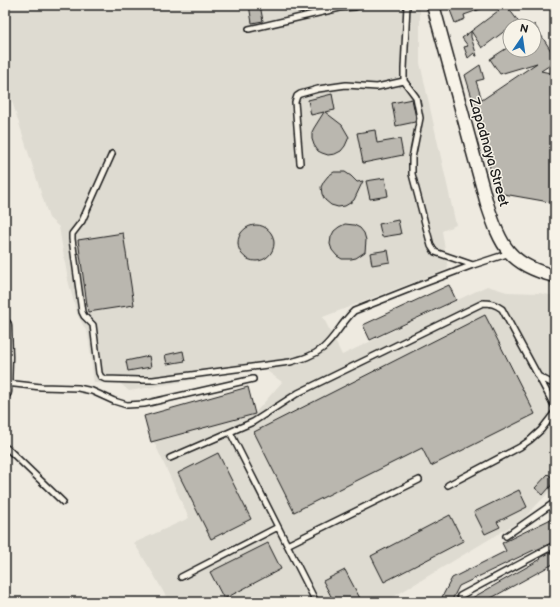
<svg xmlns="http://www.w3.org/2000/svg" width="560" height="607" viewBox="0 0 560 607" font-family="'Balsamiq Sans',sans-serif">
<rect width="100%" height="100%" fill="#eeeae0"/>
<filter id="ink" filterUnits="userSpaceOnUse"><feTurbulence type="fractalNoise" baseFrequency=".025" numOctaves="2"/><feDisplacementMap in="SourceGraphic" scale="8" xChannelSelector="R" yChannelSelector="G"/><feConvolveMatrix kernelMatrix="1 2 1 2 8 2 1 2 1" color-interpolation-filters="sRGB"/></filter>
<g filter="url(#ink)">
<path fill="#dedbd1" d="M5 5H420V63L456 225 442 231 448 269 323 317 342 355 487 286 507 292 539 293 555 296V486L523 519 385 602H169L154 575 134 543 189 518 154 442H151L144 416 248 387 255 413 282 382 263 368 129 391 121 384 94 383 88 334 77 314 68 280 59 227 49 218 5 79Z"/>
<path fill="#bab7af" stroke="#1c1c1c" d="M249 5H260L263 21 252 23Z
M448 5H489V6L464 15 465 19 455 23Z
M506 5 518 21 512 26H510V27L482 48 471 31V37L477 56H476L474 53 468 58 464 47 468 46 462 38Z
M534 24 555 57V62L541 71 555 74V203L498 193 493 172H491L478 114H477L465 75 480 65 484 79 476 81 482 100 537 63 500 74 490 59 510 46V50H534Z
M332 94 335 110 325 112 342 125 349 137 345 146 341 151 335 154 328 155 322 153 318 151 314 145 312 139V132L314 128 324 112 311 115 308 100Z
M412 99 416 118 415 122 396 126 392 103Z
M375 130 377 143 400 139 403 155 363 163 357 133Z
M334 172H345L351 176 357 182 363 181 354 200 350 203 345 206 338 207 331 205 325 200 322 194 321 187 324 181 328 176Z
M385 178 388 196 370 199 366 181Z
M398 220 401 234 382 237 379 224Z
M345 224 354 225 360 228 364 233 366 240 365 252 356 258 351 259H342L337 256 332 250 330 244 331 237 334 231 339 227Z
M238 243a18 18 0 1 1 36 0a18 18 0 1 1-36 0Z
M123 233 134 305 88 312 78 240Z
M388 250 390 262 372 265 370 253Z
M449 285 456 300 370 340 363 325Z
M485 315 535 414 431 466 422 448 294 512 254 432Z
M183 351 185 361 167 364 165 355Z
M149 356 151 367 128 371 126 361Z
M248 387 255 414 151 442 144 416Z
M218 453 251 519 211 539 178 473Z
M548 474 555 480V481L543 495 535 488Z
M519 490 527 507 497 522 500 527 485 534 474 512Z
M450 515 463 541 384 582 371 556Z
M555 517V541L536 550V549L459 586 451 602 442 597 452 578 506 551 502 543Z
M268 543 281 569 224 599 210 572Z
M555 550V563L484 602H465L541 559 540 558Z
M345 570 362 602H334L323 581Z"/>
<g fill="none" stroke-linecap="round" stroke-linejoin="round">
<g stroke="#1c1c1c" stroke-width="8">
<path id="service" d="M249 29 340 8 355 7 361 5
M404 81 416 97 420 118 412 158V174L431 246 435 252 473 265 510 253
M112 154 82 221 72 234V239L82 312 84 316 93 325 99 373 101 377 105 379 139 380H153L290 362C302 359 313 356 323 348 335 338 342 322 354 311L420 285 473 265
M300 163 295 102 297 96 300 94 318 89 346 85 377 87 404 81V69L407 5
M538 376 555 385
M6 383 41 387 78 388 92 391 114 401 127 405 144 404 253 379
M230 432 316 602
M5 447 8 449 63 502
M170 458 253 422 298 393 483 303C491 303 495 304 502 309L555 407
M448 485 520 447 530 440 541 430 555 412
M506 536 555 502
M287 545 419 480
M181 577 278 527
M460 596 555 545"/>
</g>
<g stroke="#1c1c1c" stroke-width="15">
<path id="tertiary" d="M433 5 487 204C501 246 509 265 555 276
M5 325 6 357 5 392"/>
</g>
<use href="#service" stroke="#f7f3e8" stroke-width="5"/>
<use href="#tertiary" stroke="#f7f3e8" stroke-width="12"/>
</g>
</g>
<g text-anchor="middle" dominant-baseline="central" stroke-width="3" stroke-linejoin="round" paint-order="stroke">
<g font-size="14" fill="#1c1c1c" stroke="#f7f3e8">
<text transform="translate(489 152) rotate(74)">Zapadnaya Street</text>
</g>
</g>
<rect width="560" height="607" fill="none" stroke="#f7f3e8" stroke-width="20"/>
<rect x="10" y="10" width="540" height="587" fill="none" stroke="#1c1c1c" stroke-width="1.5" filter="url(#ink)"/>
<g transform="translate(522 38) rotate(13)"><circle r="19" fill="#f7f3e8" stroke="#9f9d96"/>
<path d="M0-3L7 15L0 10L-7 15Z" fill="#1f6fb2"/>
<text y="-6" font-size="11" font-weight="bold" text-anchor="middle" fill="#1c1c1c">N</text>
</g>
</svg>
